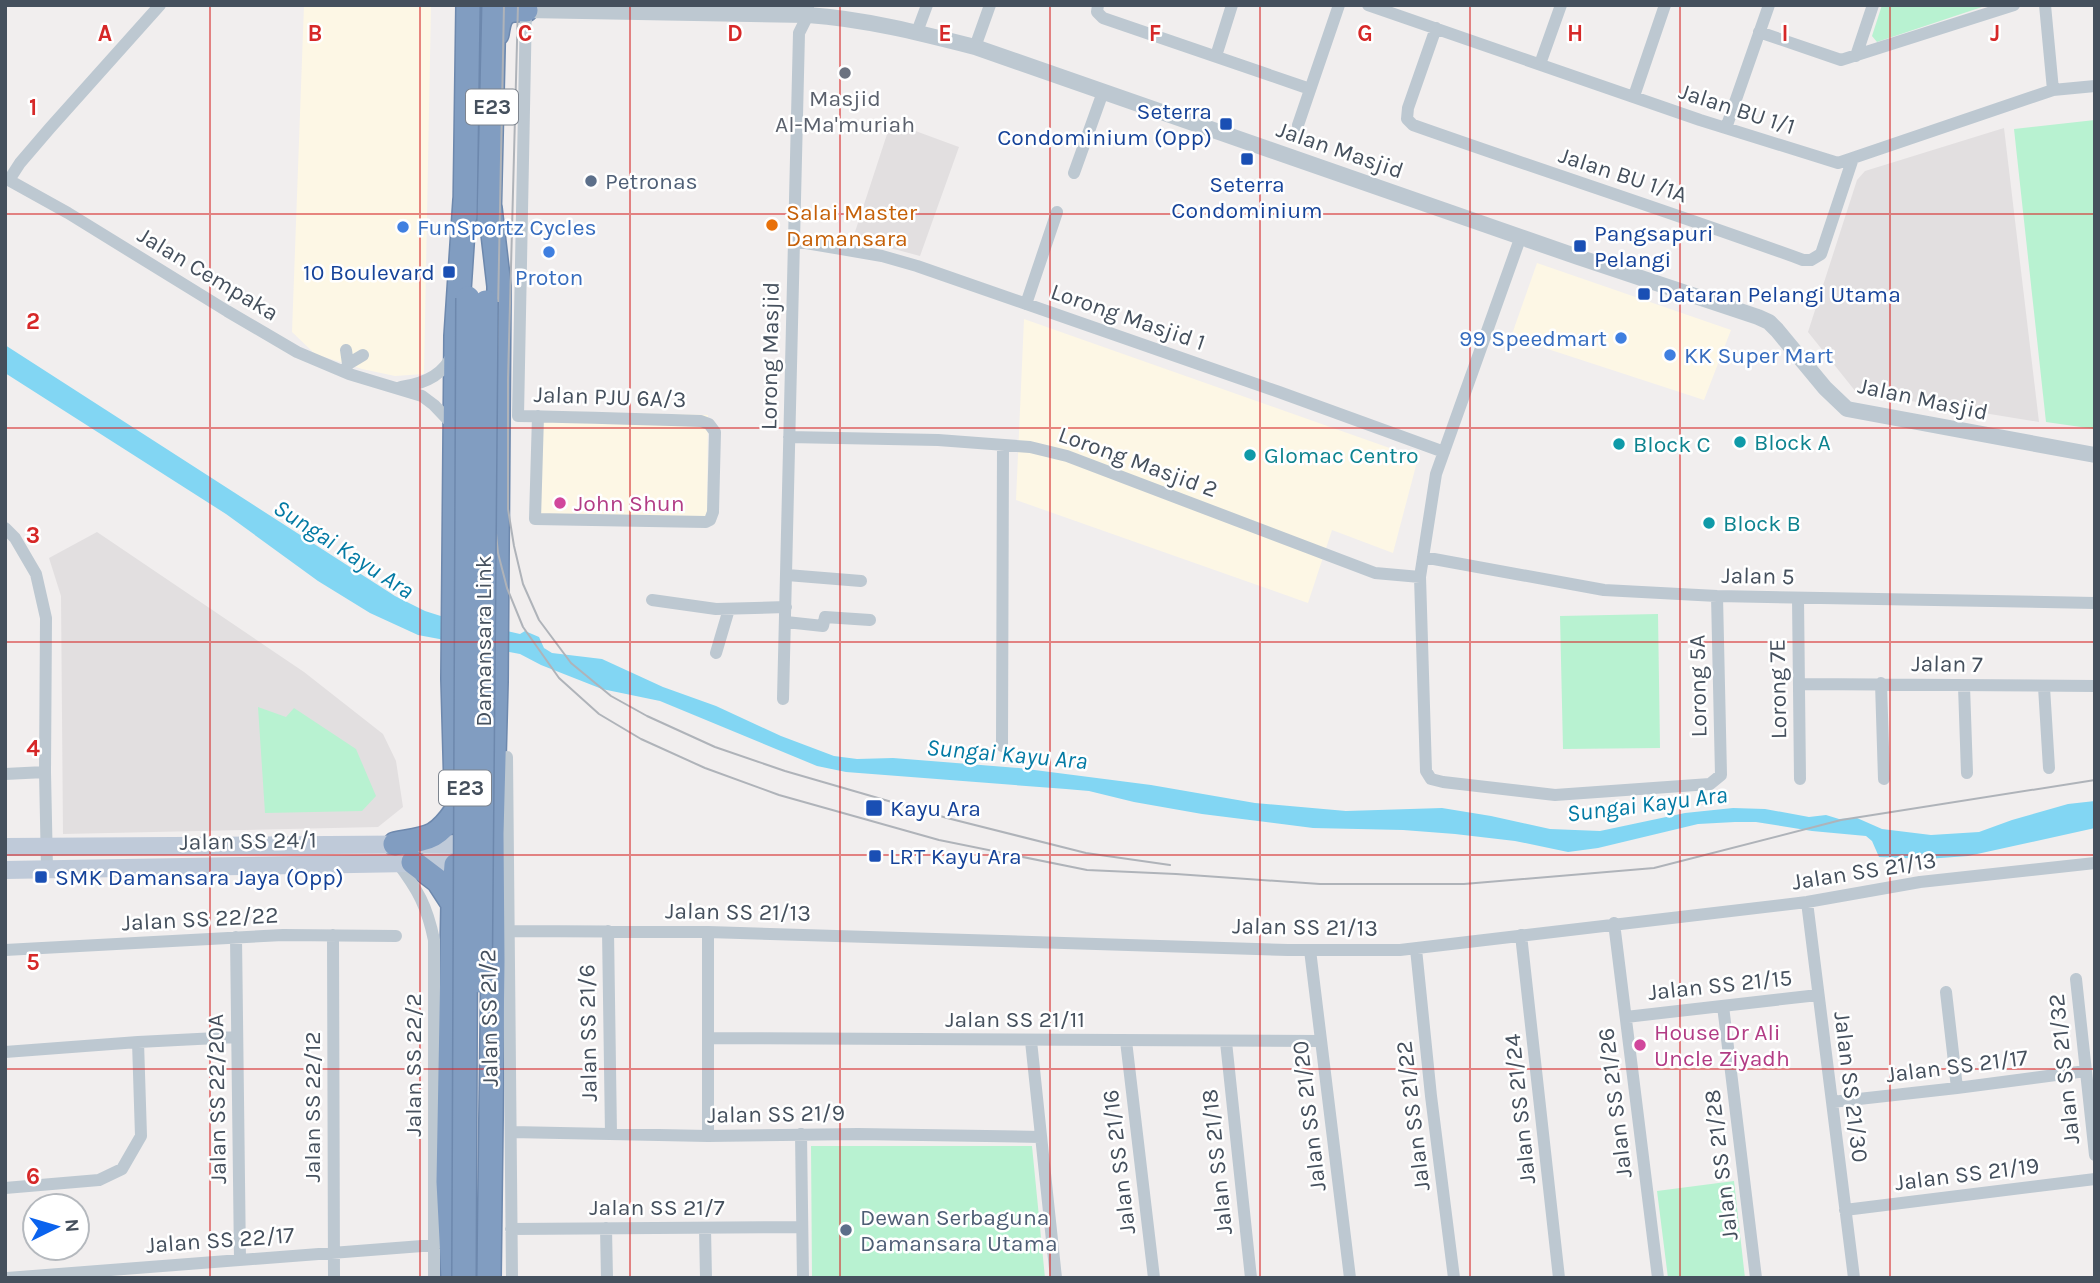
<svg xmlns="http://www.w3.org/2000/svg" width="2100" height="1283" viewBox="0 0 2100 1283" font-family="Karla,sans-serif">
<rect width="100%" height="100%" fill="#f1eeee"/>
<path fill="#fdf7e5" d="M304 5H431L424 374 395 376 362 369 315 354 292 332Z
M1537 263 1731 330 1704 400 1511 337Z
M1024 319 1418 458 1393 553 1332 530 1308 603 1016 500Z
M541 411 708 415 707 527 539 523Z"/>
<path fill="#e2dfe0" d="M891 122 959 147 920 256 853 238Z
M2004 128 2039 422 1856 392 1808 332 1857 180 1865 171Z
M97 532 304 672 383 734 396 761 403 807 378 827 63 834 61 596 49 558Z"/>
<path fill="#b8f2d1" d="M1882 5H1988L1877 42 1872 36Z
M2095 120V429L2046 422 2014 129Z
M1658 614 1660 748 1563 749 1560 616Z
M258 707 286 717 294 708 356 749 376 796 362 811 265 813Z
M811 1146H1032L1045 1278H812Z
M1734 1181 1745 1278H1668L1657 1191Z"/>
<path fill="#82d6f3" d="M5 345 395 596 425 611 447 618 520 634 525 631 539 637 544 648 552 653 602 659 663 687 716 706 781 736 834 756 857 759 893 758 1019 768 1151 785 1255 803 1346 811 1442 808 1491 816 1550 829 1600 831 1685 813 1733 808 1765 809 1809 817 1826 815 1839 819 1857 818 1882 829 1931 835 1979 832 2012 820 2068 804 2095 801V828L1968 856 1927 859 1879 857 1872 841 1866 836 1812 831 1756 822H1735L1698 824 1598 848 1568 852 1515 841 1455 834 1403 830 1313 828 1202 814 1134 802 1089 791 1066 789 846 772 817 766 660 701 602 689 541 665 520 654 418 635 370 613 318 581 226 514 5 373Z"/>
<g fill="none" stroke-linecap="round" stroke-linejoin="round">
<g stroke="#6d88ad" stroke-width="26">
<path id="motorway" d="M497 34C500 13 504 9 526 10
M465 216 468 5
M489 222 494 5
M456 788 453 679 456 336 465 200
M395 844C428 838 436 840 456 811
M413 862 438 881 453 904
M453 1278 448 1182 453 904 456 865
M489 1278 493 961 492 834 496 682 499 286 490 208"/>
</g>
<path stroke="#bdc8d1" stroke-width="12" d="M1098 5 1097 12 1103 18 1310 89
M1368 5 1700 120 1838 163 2053 90 2095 86
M2045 5 2053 90
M526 7 518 416C579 417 640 419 701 421L709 424 715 432 713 512 710 520 706 522 535 519 538 416
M1436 28 1408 108 1407 119 1413 125C1543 171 1674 213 1803 260H1811L1821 254 1853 158
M917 32 927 5
M1759 32 1841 60 2014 5
M975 47 990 5
M1216 56 1232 5
M1856 56 1873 5
M1540 64 1561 5
M1634 96 1665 5
M1298 125 1339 5
M1726 128 1769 5
M1074 173 1103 92
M5 178 68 213 227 311 297 352 349 374 422 396 434 405 453 425
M9 180 20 163 50 128 160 5
M1521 236 1436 474 1420 577 1426 771 1431 779 1443 782 1555 795 1710 784 1721 775 1717 596
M794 241 882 256 917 266 1279 392 1444 452
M1026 304 1057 212
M348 364 363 355
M345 372 348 364 346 350
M401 387C423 384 444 376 453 353
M789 437 938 440 1030 447 1067 456 1375 573 1420 577
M5 528 15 538 36 574 46 618 45 772 47 869
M1423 557 1604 590 1717 596 2095 603
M787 575 861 581
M1798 598 1800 779
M652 600 716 609 786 607
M786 622 823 626 825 617 870 620
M716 653 729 609
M1881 683 1884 779
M1799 684 2095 686
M1964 686 1967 773
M2044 687 2049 768
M783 699 799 33 808 15V5
M1002 746 1003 445
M507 757 512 1278
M5 774 45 772
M397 862C418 890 427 906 434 940V1278
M1807 902 1854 1278
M1614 923 1658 1278
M509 931 708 932 1288 950H1400L1807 902 1920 882 2095 863
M608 931 611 1134
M708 932V1136
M333 935 334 1278
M1521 935 1559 1278
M236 937 240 1260
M1416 949 1431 1096 1454 1278
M5 950 283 935 396 936
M1310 950 1350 1278
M2076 979 2095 1155
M1946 992 1957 1088
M1723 1006 1756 1278
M1626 1017 1818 995
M709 1038 1321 1041
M1031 1041 1056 1278
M1126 1041 1154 1278
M1226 1042 1251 1278
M5 1052 138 1042 237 1037
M1832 1102 1957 1088 2086 1071
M511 1132 708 1136 858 1134 1041 1137
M801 1134 803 1278
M5 1188 99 1180 122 1169 141 1136 138 1042
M1845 1210 2095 1179
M606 1228 607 1278
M705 1228 706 1278
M511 1229 802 1227
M7 1278 435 1245"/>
<path stroke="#bdc8d1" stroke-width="16" d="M526 10 808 15C865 19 920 33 975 47L1578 257 1758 317 1769 322 1777 330 1825 388 1847 409 2095 455"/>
<path stroke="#bfcad9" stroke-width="18" d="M5 847 478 844
M5 870 468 862"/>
<use href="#motorway" stroke="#819dc1" stroke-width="23"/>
<path stroke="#afb3b9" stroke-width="2" d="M504 5 494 514 498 553 507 588 523 627 559 678 599 714 641 739 705 768 779 795 939 840 1087 870 1176 874 1320 884H1464L1654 868 1841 820 2095 780
M518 5 508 379V509L514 546 523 584 539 620 571 663 611 696 647 716 715 747 785 771 947 818 1086 853 1170 865"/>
<g stroke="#6d88ad" stroke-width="26" stroke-linecap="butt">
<path id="motorway-bridge" d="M480 981 486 302
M464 1278 468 298"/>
</g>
<use href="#motorway-bridge" stroke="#819dc1" stroke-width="23"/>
</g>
<path fill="none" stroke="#d62828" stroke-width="2" stroke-opacity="0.55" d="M210 5V1278M420 5V1278M630 5V1278M840 5V1278M1050 5V1278M1260 5V1278M1470 5V1278M1680 5V1278M1890 5V1278M5 214H2095M5 428H2095M5 642H2095M5 855H2095M5 1069H2095"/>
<circle fill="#6b7280" stroke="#fff" stroke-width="2.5" cx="845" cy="73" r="7"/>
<g fill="#1a4fb4" stroke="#fff" stroke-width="2.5">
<rect x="1219" y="117" width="14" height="14" rx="3.5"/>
<rect x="1240" y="152" width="14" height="14" rx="3.5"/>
<rect x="1573" y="239" width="14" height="14" rx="3.5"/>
<rect x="442" y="265" width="14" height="14" rx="3.5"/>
<rect x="1637" y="287" width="14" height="14" rx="3.5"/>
<rect x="865" y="799" width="18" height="18" rx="3.5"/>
<rect x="868" y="849" width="14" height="14" rx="3.5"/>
<rect x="34" y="870" width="14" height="14" rx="3.5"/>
</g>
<g fill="#5c6f8a" stroke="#fff" stroke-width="2.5">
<circle cx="591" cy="181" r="7"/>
<circle cx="846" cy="1230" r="7"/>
</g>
<circle fill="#e8710a" stroke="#fff" stroke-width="2.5" cx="772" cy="225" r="7"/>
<g fill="#3f7fe0" stroke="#fff" stroke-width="2.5">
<circle cx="403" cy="227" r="7"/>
<circle cx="549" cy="252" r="7"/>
<circle cx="1621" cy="338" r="7"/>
<circle cx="1670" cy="355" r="7"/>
</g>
<g fill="#0f9aa8" stroke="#fff" stroke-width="2.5">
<circle cx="1740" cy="442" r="7"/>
<circle cx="1619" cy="444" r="7"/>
<circle cx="1250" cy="455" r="7"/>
<circle cx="1709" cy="523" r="7"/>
</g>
<g fill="#d1479c" stroke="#fff" stroke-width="2.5">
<circle cx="560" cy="503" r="7"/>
<circle cx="1640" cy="1045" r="7"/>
</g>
<g text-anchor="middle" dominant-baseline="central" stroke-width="5" stroke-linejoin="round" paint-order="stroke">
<g fill="#fff" stroke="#7d848e" stroke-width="2">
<rect x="466" y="89.5" width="52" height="35" rx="5"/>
<rect x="439" y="770.5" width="52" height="35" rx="5"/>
</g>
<g font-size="21" font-weight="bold" fill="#45505d">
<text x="492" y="107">E23</text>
<text x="465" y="788">E23</text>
</g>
<g font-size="23" fill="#5b616d" stroke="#fff">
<text x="845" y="98">Masjid<tspan x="845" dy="26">Al-Ma'muriah</tspan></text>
</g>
<g font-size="23" fill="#45505d" stroke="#fff">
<text transform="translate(1737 109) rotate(18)">Jalan BU 1/1</text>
<text transform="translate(1340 150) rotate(19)">Jalan Masjid</text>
<text transform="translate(1623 175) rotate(18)">Jalan BU 1/1A</text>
<text transform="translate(208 274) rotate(31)">Jalan Cempaka</text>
<text transform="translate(1128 317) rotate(19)">Lorong Masjid 1</text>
<text transform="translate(770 356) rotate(-89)">Lorong Masjid</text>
<text transform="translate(610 397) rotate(2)">Jalan PJU 6A/3</text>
<text transform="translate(1923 399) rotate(12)">Jalan Masjid</text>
<text transform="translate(1138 462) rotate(20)">Lorong Masjid 2</text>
<text transform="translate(1758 576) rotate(1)">Jalan 5</text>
<text transform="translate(483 641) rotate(-90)">Damansara Link</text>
<text transform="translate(1947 664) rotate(1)">Jalan 7</text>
<text transform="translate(1698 686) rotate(-91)">Lorong 5A</text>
<text transform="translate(1778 689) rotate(-91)">Lorong 7E</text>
<text transform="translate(248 841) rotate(-1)">Jalan SS 24/1</text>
<text transform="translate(1864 871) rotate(-9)">Jalan SS 21/13</text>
<text transform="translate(738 912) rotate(1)">Jalan SS 21/13</text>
<text transform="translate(200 919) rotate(-3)">Jalan SS 22/22</text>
<text transform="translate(1305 927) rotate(1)">Jalan SS 21/13</text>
<text transform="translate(1720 985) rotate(-6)">Jalan SS 21/15</text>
<text transform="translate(489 1018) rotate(-91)">Jalan SS 21/2</text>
<text x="1015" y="1019">Jalan SS 21/11</text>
<text transform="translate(588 1033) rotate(-91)">Jalan SS 21/6</text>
<text transform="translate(413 1065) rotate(-90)">Jalan SS 22/2</text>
<text transform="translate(1957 1066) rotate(-7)">Jalan SS 21/17</text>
<text transform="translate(2064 1069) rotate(-96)">Jalan SS 21/32</text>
<text transform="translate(1851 1087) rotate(83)">Jalan SS 21/30</text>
<text transform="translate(217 1099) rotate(-91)">Jalan SS 22/20A</text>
<text transform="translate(1615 1103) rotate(-97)">Jalan SS 21/26</text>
<text transform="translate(312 1107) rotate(-90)">Jalan SS 22/12</text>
<text transform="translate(1520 1109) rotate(-96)">Jalan SS 21/24</text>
<text transform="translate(776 1114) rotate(-1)">Jalan SS 21/9</text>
<text transform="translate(1309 1116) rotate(-97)">Jalan SS 21/20</text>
<text transform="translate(1413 1116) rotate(-97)">Jalan SS 21/22</text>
<text transform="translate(1119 1162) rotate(-97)">Jalan SS 21/16</text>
<text transform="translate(1217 1162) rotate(-96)">Jalan SS 21/18</text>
<text transform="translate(1721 1165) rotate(-97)">Jalan SS 21/28</text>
<text transform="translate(1967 1174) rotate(-7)">Jalan SS 21/19</text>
<text x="657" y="1207">Jalan SS 21/7</text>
<text transform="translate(220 1240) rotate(-4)">Jalan SS 22/17</text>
</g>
<g font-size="23" fill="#164399" stroke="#fff" text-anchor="start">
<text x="1212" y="111" text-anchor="end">Seterra<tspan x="1212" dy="26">Condominium (Opp)</tspan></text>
<text x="1247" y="184" text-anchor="middle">Seterra<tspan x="1247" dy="26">Condominium</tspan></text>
<text x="1594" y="233">Pangsapuri<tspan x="1594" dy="26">Pelangi</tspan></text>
<text x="435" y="272" text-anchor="end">10 Boulevard</text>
<text x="1658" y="294">Dataran Pelangi Utama</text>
<text x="890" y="808">Kayu Ara</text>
<text x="889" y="856">LRT Kayu Ara</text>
<text x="55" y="877">SMK Damansara Jaya (Opp)</text>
</g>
<g font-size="23" fill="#4e5e75" stroke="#fff" text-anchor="start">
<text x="605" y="181">Petronas</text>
<text x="860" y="1217">Dewan Serbaguna<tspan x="860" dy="26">Damansara Utama</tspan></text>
</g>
<g font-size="23" fill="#c56008" stroke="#fff" text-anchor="start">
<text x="786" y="212">Salai Master<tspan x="786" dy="26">Damansara</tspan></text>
</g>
<g font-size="23" fill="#366cbe" stroke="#fff" text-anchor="start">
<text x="417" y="227">FunSportz Cycles</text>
<text x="549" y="277" text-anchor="middle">Proton</text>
<text x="1607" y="338" text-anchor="end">99 Speedmart</text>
<text x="1684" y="355">KK Super Mart</text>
</g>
<g font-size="23" fill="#0d838f" stroke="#fff" text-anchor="start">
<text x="1754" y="442">Block A</text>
<text x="1633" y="444">Block C</text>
<text x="1264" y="455">Glomac Centro</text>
<text x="1723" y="523">Block B</text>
</g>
<g font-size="23" fill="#b23c85" stroke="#fff" text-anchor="start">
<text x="574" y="503">John Shun</text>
<text x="1654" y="1032">House Dr Ali<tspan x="1654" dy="26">Uncle Ziyadh</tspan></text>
</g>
<g font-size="24" font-style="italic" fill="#037aa4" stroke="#fff">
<text transform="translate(344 549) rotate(33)">Sungai Kayu Ara</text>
<text transform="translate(1007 754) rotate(5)">Sungai Kayu Ara</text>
<text transform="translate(1647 804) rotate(-7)">Sungai Kayu Ara</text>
</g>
</g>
<g font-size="23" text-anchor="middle" font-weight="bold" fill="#d62828" stroke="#fff" stroke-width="5" stroke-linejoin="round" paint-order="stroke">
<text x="105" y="41">A</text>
<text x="315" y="41">B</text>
<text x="525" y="41">C</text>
<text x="735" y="41">D</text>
<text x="945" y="41">E</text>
<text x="1155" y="41">F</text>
<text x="1365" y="41">G</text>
<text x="1575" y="41">H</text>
<text x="1785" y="41">I</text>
<text x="1995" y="41">J</text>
<text x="33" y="115">1</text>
<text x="33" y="329">2</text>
<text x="33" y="543">3</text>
<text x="33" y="756">4</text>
<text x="33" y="970">5</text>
<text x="33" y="1184">6</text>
</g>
<rect width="2100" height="1283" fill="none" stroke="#45505d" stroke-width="14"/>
<g transform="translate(56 1227) rotate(85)"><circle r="33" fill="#ffffff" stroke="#b5b9be" stroke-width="2"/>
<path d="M0-5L12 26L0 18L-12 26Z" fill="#0b63ee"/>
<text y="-10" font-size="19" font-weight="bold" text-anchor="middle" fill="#45505d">N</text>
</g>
</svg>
